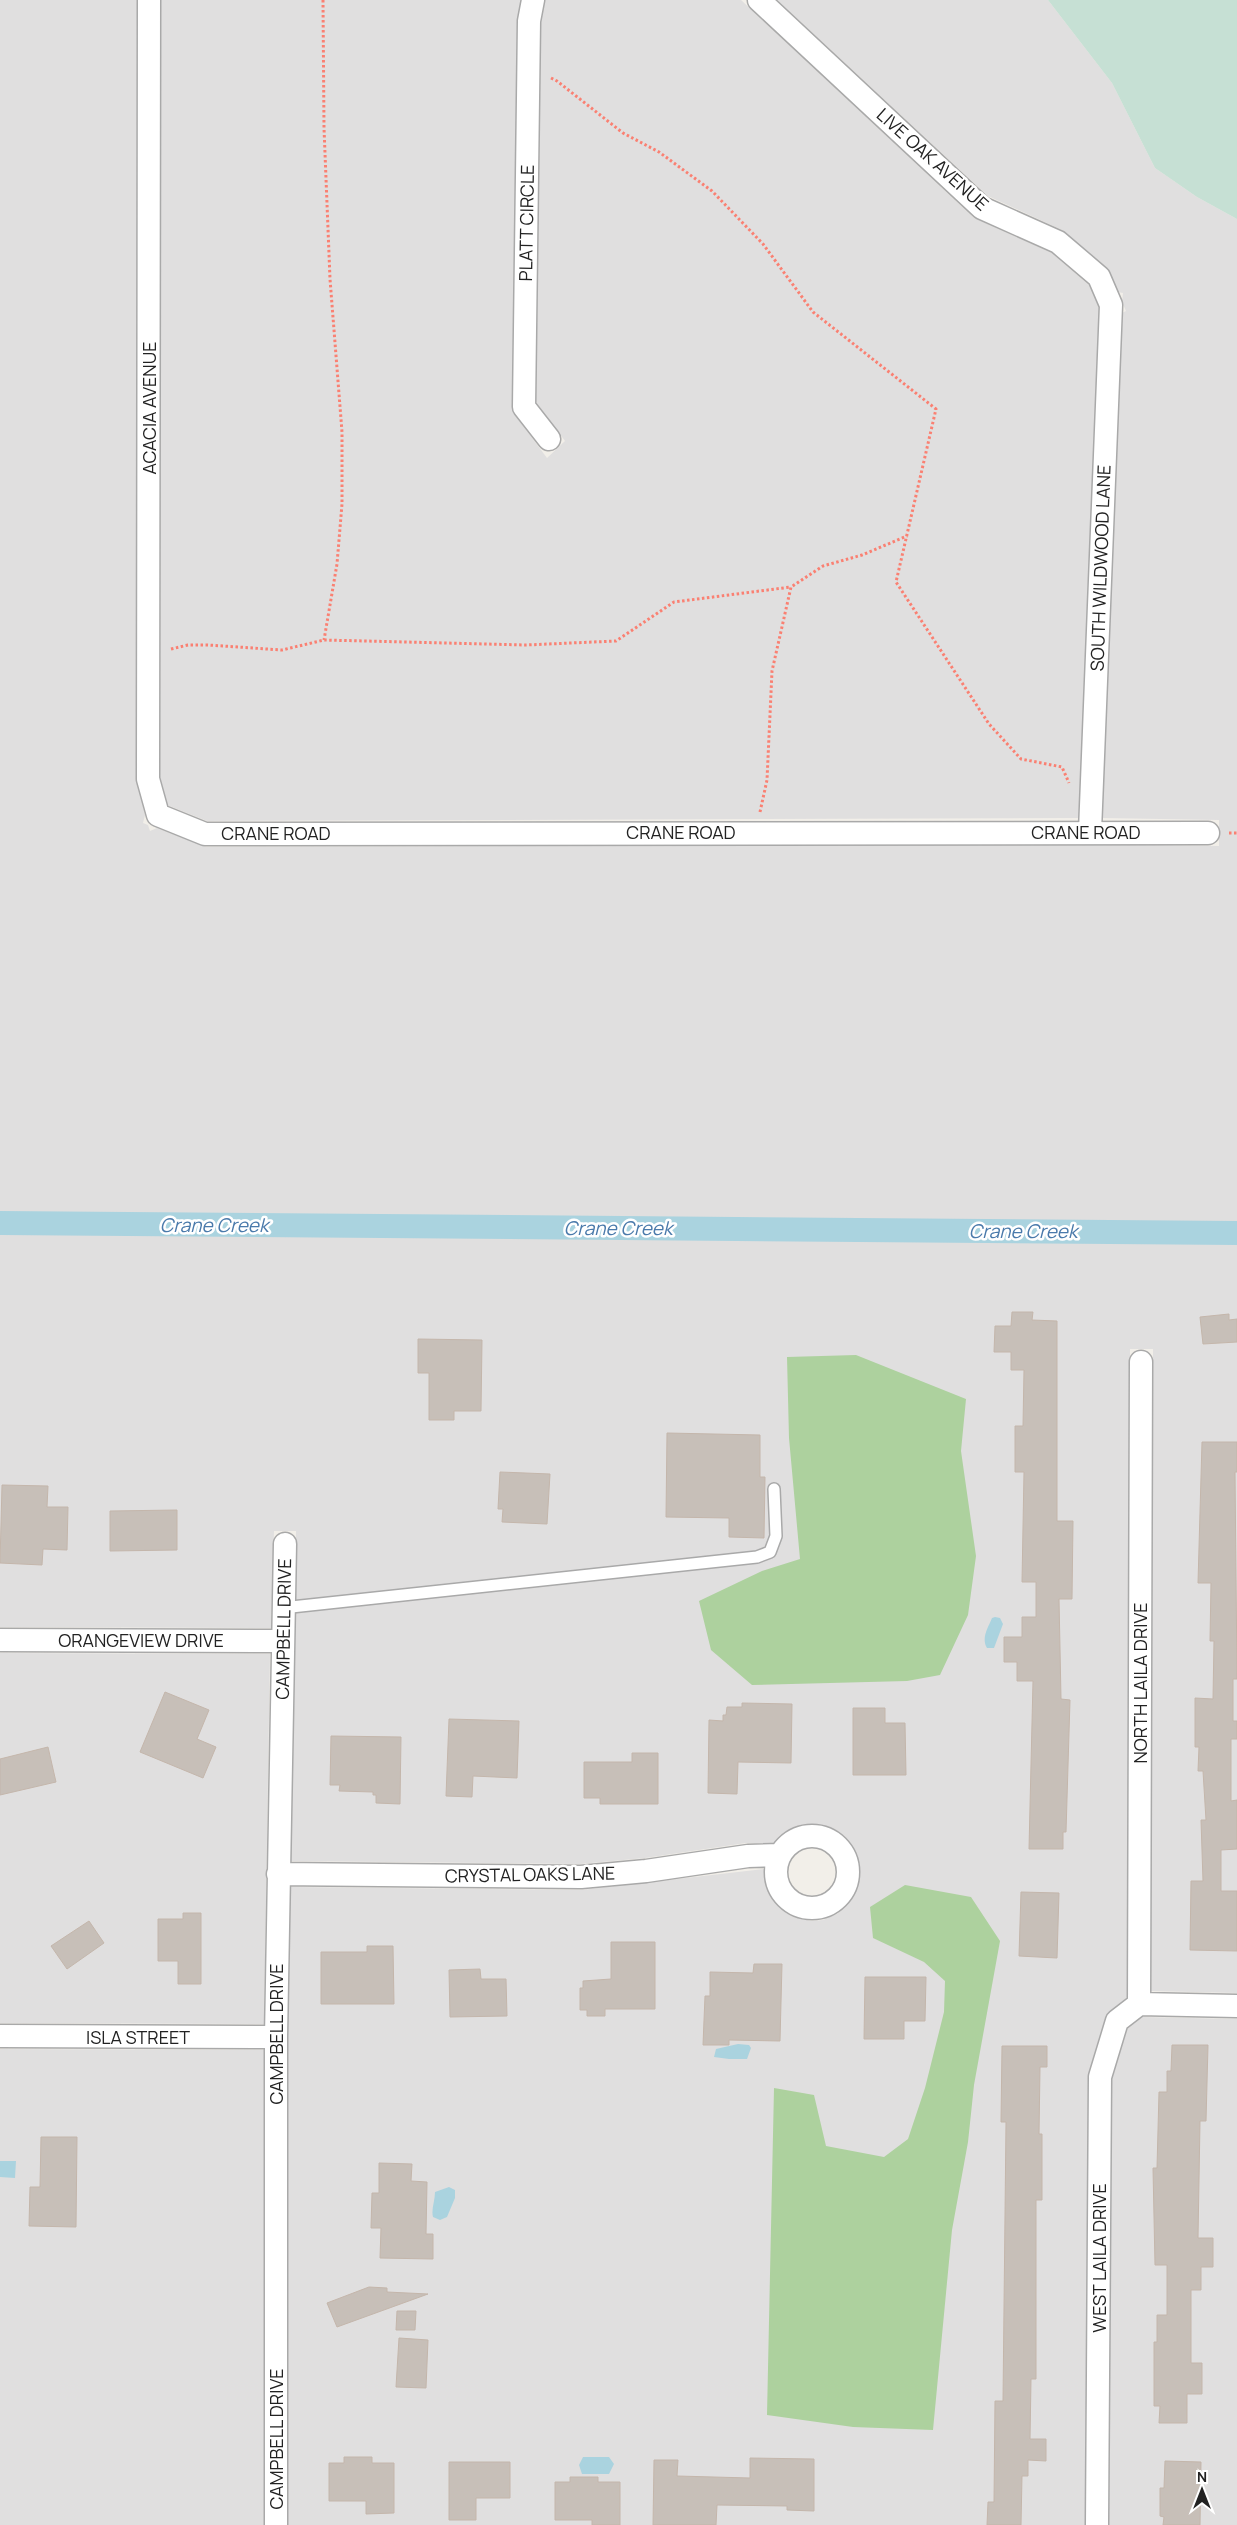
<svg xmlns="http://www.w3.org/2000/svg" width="1237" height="2525" viewBox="0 0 1237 2525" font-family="Manrope,sans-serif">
<rect width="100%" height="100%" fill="#f2efe9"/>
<path fill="#e0dfdf" d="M0 0H138L137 779 145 815 143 823 148 825 150 831 157 828 206 847 1090 844 1219 846V820L1102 818 1122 313 1126 311 1122 302 1123 293 1118 292 1106 267 1062 230 988 196 777 0H1048L1112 83 1155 168 1197 197 1237 219V1993L1150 1991 1153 1349H1130L1127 1997 1106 2017 1089 2077 1085 2525H288L287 2037 290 1887 581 1890 765 1869 770 1895 780 1908 793 1917 811 1921 823 1920 837 1914 849 1903 857 1889 860 1873 857 1856 847 1839 835 1829 809 1824 791 1829 775 1843H746L645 1858 580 1864 290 1861 296 1531H274L271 1628 0 1627Z
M161 0H521L518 21 513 407 515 415 547 458 565 441 536 402 541 22 545 0H741L974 218 1052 253 1090 286 1099 308 1079 818 207 821 167 805 160 777Z
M0 1653 270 1654 264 2024 0 2023Z
M1142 2017 1237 2019V2525H1108L1112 2079 1127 2029Z
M0 2049 264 2050 265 2525H0Z"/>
<path fill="#add19e" d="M856 1355 966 1399 961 1451 976 1556 968 1615 940 1675 907 1681 752 1685 711 1650 699 1601 762 1571 800 1559 789 1438 787 1357Z
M905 1885 971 1897 1000 1941 974 2085 968 2142 952 2230 933 2430 853 2427 767 2415 774 2088 814 2095 826 2146 884 2157 908 2139 925 2088 944 2012 945 1981 924 1962 873 1938 870 1907Z"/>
<path fill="#c6e0d4" d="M1048 0H1237V219L1197 197 1155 168 1112 83Z"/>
<path fill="#aad3df" d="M995 1617 1000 1618 1003 1624 994 1648H987C981 1638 988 1628 992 1618Z
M738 2044 749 2045 751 2048 747 2059H729L714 2057 716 2049Z
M0 2161H16L15 2178 0 2177Z
M449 2187 455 2190V2198L447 2217 440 2220 433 2217C431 2209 435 2201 435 2192Z
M583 2457H609L614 2464 609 2474H582L579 2465Z"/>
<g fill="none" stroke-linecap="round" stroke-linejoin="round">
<path stroke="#aad3df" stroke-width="24" d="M0 1223 1237 1233"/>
</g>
<path fill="#c7bfb8" stroke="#c4b6ab" d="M1012 1312H1033L1032 1320 1057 1321V1521H1073L1072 1599H1059L1061 1699 1070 1700 1066 1832H1063V1849H1029L1033 1681H1017V1662H1004V1637H1022V1617H1036V1582H1022L1024 1472H1015V1426H1023L1024 1370H1011V1352H994L995 1326H1011Z
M1229 1314V1320L1237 1319V1342L1203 1344 1200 1317Z
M418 1339 482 1340 481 1411H454V1420H429V1373H418Z
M667 1433 760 1435V1477H765L764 1538 729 1537V1518L666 1517Z
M1202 1442H1237V1472H1235L1237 1679H1233V1721H1237V1739H1231V1801L1237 1800V1849L1221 1850V1891H1237V1951L1190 1950 1191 1881H1203L1201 1820H1206L1203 1771H1198L1199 1747H1195V1698L1213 1699 1214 1641H1210L1211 1583H1198Z
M500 1472 550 1474 547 1524 502 1522 503 1509H498Z
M2 1485 48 1486 47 1507H68L67 1550 43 1549 42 1565 0 1563Z
M177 1510V1550L110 1551V1511Z
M165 1692 209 1710 197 1739 216 1747 203 1778 140 1752Z
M742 1703 792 1704 791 1763 738 1762 737 1794 708 1793 709 1720 723 1721V1715H726L727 1707H742Z
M853 1708H885V1723H905L906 1775H853Z
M449 1719 519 1721 517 1778 473 1776 472 1797 446 1796Z
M331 1736 401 1737 400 1804 376 1803V1795H373V1792L339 1791 340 1785H330Z
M48 1747 56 1782 0 1795V1759Z
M632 1753H658V1804H600V1798H584V1762H632Z
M1021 1892 1059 1893 1057 1958 1019 1956Z
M183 1913H201V1984H178V1961H158V1919H183Z
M89 1921 104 1943 67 1969 51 1946Z
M611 1942H655V2009H605V2016H587V2010H580V1988H583V1981L611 1979Z
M367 1946H393L394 2004H321V1952H367Z
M754 1964H782L780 2041 729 2040V2045H703L705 1996H710V1972L753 1973Z
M480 1969 481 1979H506L507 2016 450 2017 449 1970Z
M865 1977H926L925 2021H904V2039H864Z
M1172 2045H1208L1206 2121H1200L1198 2238H1213V2267H1201V2290H1191V2363H1202V2394H1187V2423H1159L1160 2406H1154V2342H1157V2315H1167V2265H1155L1153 2168H1157L1159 2092H1167V2071H1171Z
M1002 2046H1047V2067H1040L1039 2134H1042V2200H1036V2379H1031L1030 2439H1046V2461L1028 2460V2476H1022L1021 2525H987L988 2502H994L995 2401H1003L1006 2122H1001Z
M41 2137H77L76 2227 29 2226 30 2187H40Z
M379 2163 412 2164 411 2181 427 2182 426 2234H433V2259L380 2258 381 2228H371L372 2193H379Z
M369 2287 387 2288V2292L428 2294 337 2327 327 2303Z
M397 2311H416L415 2330H396Z
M399 2338 428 2340 426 2388 396 2387Z
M344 2457H372V2463H394V2513L366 2514V2501H329V2463H344Z
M750 2458 814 2459V2511L787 2510V2506L717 2505 716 2525H653L654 2460H678L677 2476 750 2478Z
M1165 2461 1201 2462 1200 2525H1163L1164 2517 1160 2516V2488H1164Z
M449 2462H510V2498H476V2520H449Z
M570 2477H598V2482H620V2525H592V2520H555V2482H570Z"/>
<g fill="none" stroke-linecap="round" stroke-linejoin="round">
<g stroke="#a9a9a9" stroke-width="14">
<path id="service" d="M282 1608 757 1557 770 1552 776 1536 774 1489"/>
</g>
<g stroke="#a9a9a9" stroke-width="25">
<path id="minor" d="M149 0 148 779 158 815 205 834 1208 833
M533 0 529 21 524 407 549 439
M759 0 982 208 1058 242 1099 277 1111 305 1090 831
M0 1640 282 1641
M776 1872a36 36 0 1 1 72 0a36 36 0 1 1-72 0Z
M278 1874 581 1877 646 1871 748 1856 780 1855
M1139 2004 1141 1362
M1139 2004 1237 2006
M0 2036 276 2037
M276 2525V2037L285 1544
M1097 2525 1100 2077 1117 2021 1139 2004"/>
</g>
<path stroke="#fa8072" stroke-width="3" stroke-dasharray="2.5 2.5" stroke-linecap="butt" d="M323 0 324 128 330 279 342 432V504L337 564 324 640
M551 78 557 81 623 133 659 152 712 191 763 244 813 312 936 409 896 582 989 724 1021 759 1062 767 1069 783
M171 649 188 645H208L282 650 324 640 526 645 616 641 674 602 791 587
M760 812 767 780 772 671 791 587 823 566 862 555 907 536
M1229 833H1237"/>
<use href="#service" stroke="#fff" stroke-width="11"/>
<use href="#minor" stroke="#fff" stroke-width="22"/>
</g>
<g text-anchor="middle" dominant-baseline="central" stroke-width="5" stroke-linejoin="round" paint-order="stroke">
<g font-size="18" fill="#222" stroke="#fff">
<text transform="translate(933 159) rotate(42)">LIVE OAK AVENUE</text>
<text transform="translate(526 223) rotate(-89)">PLATT CIRCLE</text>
<text transform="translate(149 408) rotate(-90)">ACACIA AVENUE</text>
<text transform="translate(1100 568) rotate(-88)">SOUTH WILDWOOD LANE</text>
<text x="681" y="832">CRANE ROAD</text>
<text x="1086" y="832">CRANE ROAD</text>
<text x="276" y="833">CRANE ROAD</text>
<text transform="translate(283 1629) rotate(-89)">CAMPBELL DRIVE</text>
<text x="141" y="1640">ORANGEVIEW DRIVE</text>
<text transform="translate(1140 1683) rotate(-90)">NORTH LAILA DRIVE</text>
<text transform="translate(530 1874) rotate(-1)">CRYSTAL OAKS LANE</text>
<text transform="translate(276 2034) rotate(-90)">CAMPBELL DRIVE</text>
<text x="138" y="2037">ISLA STREET</text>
<text transform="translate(1099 2258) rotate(-90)">WEST LAILA DRIVE</text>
<text transform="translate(276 2439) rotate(-90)">CAMPBELL DRIVE</text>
</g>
<g font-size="19" font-style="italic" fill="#4a7aab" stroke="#fff">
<text x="214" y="1225">Crane Creek</text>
<text x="618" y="1228">Crane Creek</text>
<text x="1023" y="1231">Crane Creek</text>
</g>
</g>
<g transform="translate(1202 2490)" stroke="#ffffff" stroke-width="4" paint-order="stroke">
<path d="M0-4L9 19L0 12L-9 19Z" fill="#222222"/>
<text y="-8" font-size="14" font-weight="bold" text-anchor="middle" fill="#222222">N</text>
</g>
</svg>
